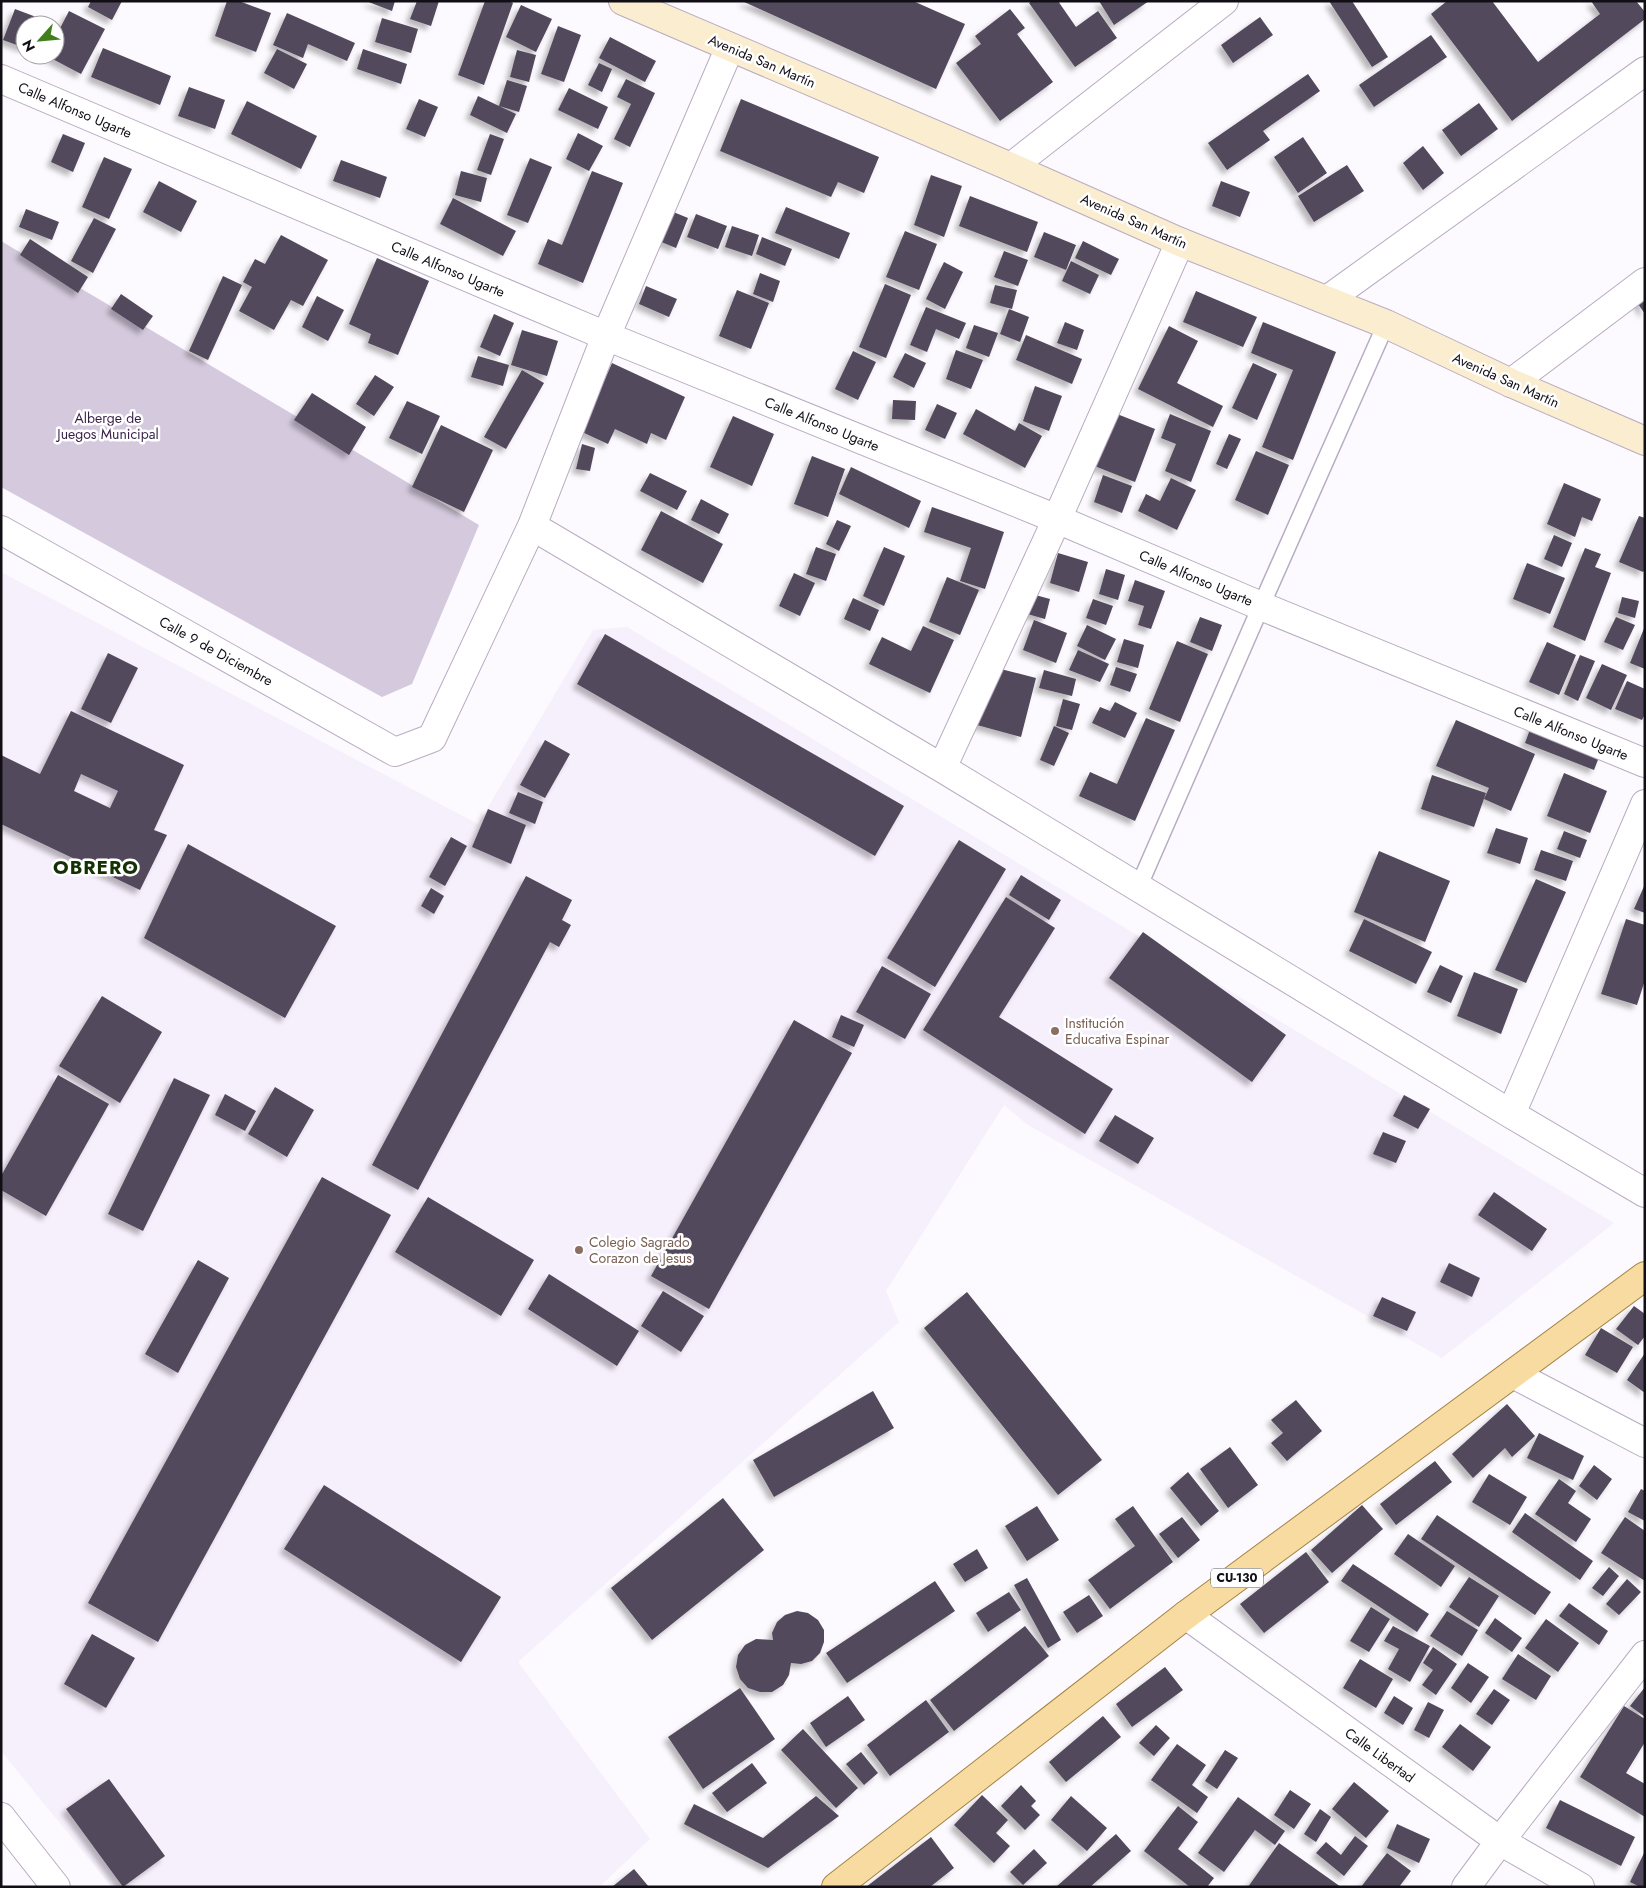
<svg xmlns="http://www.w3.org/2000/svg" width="1646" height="1888" viewBox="0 0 1646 1888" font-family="Jost,sans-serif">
<defs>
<filter id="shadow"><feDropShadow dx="-4.5" dy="4.5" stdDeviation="2.5" flood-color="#0004"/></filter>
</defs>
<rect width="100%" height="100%" fill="#fcfafe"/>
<path fill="#f6effc" d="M1 572 478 824 593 630 627 627 1614 1223 1442 1358 1028 1125 1004 1105 886 1291 899 1322 518 1662 650 1839 599 1887H112L1 1751Z"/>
<path fill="#d4c9dd" d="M1 241 479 525 412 684 382 697 1 487Z"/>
<path fill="#53485b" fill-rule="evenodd" filter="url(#shadow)" d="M91 1H122L112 20 88 7Z
M227 1H239L271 13 256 52 215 36Z
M366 1H395L392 11Z
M417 1H439L431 26 410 19Z
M485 1H509L513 3 484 85 458 75Z
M742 1H913L965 24 936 89Z
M1032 1H1058L1076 27 1098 11 1117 38 1075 67 1029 3Z
M1099 1H1149L1114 25Z
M1329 1H1352L1388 57 1372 67Z
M1447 1H1492L1538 62 1600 14 1591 1H1636L1645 12V19L1512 121 1431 14Z
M521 5 552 19 536 52 506 37Z
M15 9 52 23V25H25V48L3 40Z
M1010 9 1025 28 1017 34 1053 82 1000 121 956 63 981 44 975 36Z
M69 11 105 29 81 74 45 55H55V38Z
M287 13 355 43 347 61 308 44 303 58 273 45Z
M1260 17 1273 35 1233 63 1221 45Z
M382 18 418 29 411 53 375 42Z
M558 26 581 35 564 82 541 74Z
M1431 35 1447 57 1374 107 1359 85Z
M610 37 656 61 645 82 599 58Z
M103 48 171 76 160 105 91 77Z
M277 49 307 64 294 89 264 73Z
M363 49 407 64 401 84 357 69Z
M517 50 536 55 529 82 510 77Z
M599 63 612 69 602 92 588 85Z
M1308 74 1320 91 1263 131 1270 140 1227 170 1208 143Z
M626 79 655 93 630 147 614 139 631 104 617 97Z
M507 80 527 86 519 112 499 106Z
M189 87 225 100 215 129 178 116Z
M569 88 608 107 598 129 558 110Z
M478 96 516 114 507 133 470 115Z
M419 99 438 107 425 137 406 129Z
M741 99 879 157 864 193 838 182 831 197 720 151Z
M247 101 317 136 301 169 231 134Z
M1479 103 1498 129 1461 156 1442 130Z
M578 133 603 146 589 171 566 159Z
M63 134 85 143 73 172 51 162Z
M490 134 504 139 491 175 477 170Z
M1303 137 1327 173 1298 193 1274 157Z
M1423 146 1444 173 1423 190 1403 163Z
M104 157 132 169 109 219 82 207Z
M530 158 552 167 528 223 507 215Z
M341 160 387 177 380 198 333 181Z
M1347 165 1364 191 1314 222 1298 196Z
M461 171 487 178 481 202 455 195Z
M592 171 623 183 583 283 538 264 548 239 562 245Z
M931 175 962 186 944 237 914 225Z
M159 181 197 201 181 232 143 212Z
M1221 181 1250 192 1240 217 1212 206Z
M970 196 1038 222 1027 252 959 226Z
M453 198 516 231 503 256 440 224Z
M786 207 850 233 839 259 775 233Z
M26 209 59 222 52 240 19 227Z
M666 209 688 218 676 248 654 239Z
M696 214 727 226 718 249 687 237Z
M94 218 116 229 93 273 71 261Z
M732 226 759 235 752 256 725 247Z
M905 231 937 244 919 290 886 277Z
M1044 232 1076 245 1066 270 1034 257Z
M281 235 328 260 303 306 291 300 274 330 239 311 252 287 243 282 255 259 265 264Z
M762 237 792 249 785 266 756 254Z
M30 239 88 277 78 293 20 255Z
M1083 241 1119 259 1111 275 1075 258Z
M1004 251 1028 260 1018 286 994 277Z
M377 258 429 281 398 355 368 343 371 334 349 324Z
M1071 261 1099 275 1090 294 1062 281Z
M944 262 963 272 945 309 926 299Z
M760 273 780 281 773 302 753 294Z
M223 276 242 285 208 360 189 351Z
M885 284 911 295 886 358 859 347Z
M995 285 1017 290 1012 309 990 303Z
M646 286 677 299 669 317 639 304Z
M737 290 769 303 751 349 719 336Z
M1196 291 1257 317 1243 347 1183 322Z
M121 294 153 316 143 330 111 309Z
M1645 295V314L1636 301Z
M317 296 344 310 328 341 302 327Z
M926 307 966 323 959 339 936 329 927 352 910 345Z
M1009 309 1029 317 1020 342 1000 334Z
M494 314 514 323 500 356 480 347Z
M1065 322 1084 330 1077 350 1057 343Z
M1263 322 1336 352 1293 460 1262 447 1293 370 1251 353Z
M974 325 998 333 989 357 966 348Z
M1169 326 1198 341 1177 383 1223 406 1213 427 1138 389Z
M522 330 558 341 547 376 511 365Z
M1026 335 1082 359 1072 384 1016 360Z
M956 350 983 360 971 389 946 379Z
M853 351 876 362 858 400 835 389Z
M905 353 926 363 914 388 893 377Z
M478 356 509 365 503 386 471 377Z
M612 363 685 397 666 440 651 433 647 444 615 429 608 444 582 432Z
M1253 363 1277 374 1257 420 1232 408Z
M522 370 544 383 506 449 484 437Z
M375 375 394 387 374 416 356 404Z
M1035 386 1062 396 1049 431 1023 421Z
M312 393 366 427 349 455 294 420Z
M893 400 916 401 915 420 892 419Z
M407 401 440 416 422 454 389 438Z
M937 404 957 413 945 439 925 430Z
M976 409 1015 431 1019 423 1042 436 1025 468 963 434Z
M1112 412 1155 429 1135 482 1092 465Z
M1170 414 1211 431 1191 482 1165 471 1176 444 1161 438Z
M733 416 774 434 752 486 710 467Z
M441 425 493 450 464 512 412 487Z
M1229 434 1241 439 1227 469 1216 464Z
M582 444 595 448 590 471 576 469Z
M1256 451 1289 465 1268 515 1235 500Z
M812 456 845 469 828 517 794 504Z
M851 467 921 501 909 528 839 494Z
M650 473 687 491 677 510 640 491Z
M1103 475 1132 486 1122 513 1094 502Z
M1171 478 1196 490 1177 530 1138 511 1146 494 1160 501Z
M1564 483 1601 499 1592 521 1582 517 1575 537 1547 524Z
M701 499 729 514 719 534 691 520Z
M932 507 1004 532 985 589 960 581 971 548 924 532Z
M661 511 723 544 703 583 641 550Z
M1639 516 1645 518V569L1643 572 1619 562Z
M837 520 851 526 839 551 826 544Z
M1554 535 1572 543 1562 567 1544 559Z
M816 547 836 554 826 581 806 574Z
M884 547 905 556 884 606 863 596Z
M1585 548 1601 554 1595 567 1611 573 1585 641 1553 627Z
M1058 553 1088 562 1079 592 1050 583Z
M1527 563 1565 578 1550 614 1513 599Z
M1106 569 1125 575 1118 600 1099 594Z
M794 573 815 583 800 616 779 606Z
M947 577 979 590 960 635 929 622Z
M1135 580 1165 591 1151 629 1138 625 1144 606 1128 601Z
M1028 593 1050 599 1045 619 1024 613Z
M1622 597 1639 601 1635 618 1618 613Z
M853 598 879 610 870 631 844 619Z
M1093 599 1113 606 1106 625 1086 618Z
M1200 617 1222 625 1212 651 1190 642Z
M1616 617 1635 625 1623 650 1604 642Z
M1034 620 1067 633 1056 663 1023 650Z
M1087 625 1116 639 1105 660 1077 646Z
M923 626 954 640 930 693 869 664 882 637 911 651Z
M1645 626V669L1630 663Z
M605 634 904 806 875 856 577 684Z
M1124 639 1144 645 1138 668 1117 662Z
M1177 641 1208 654 1180 722 1149 709Z
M1547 642 1576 655 1559 695 1529 682Z
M1078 650 1109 664 1100 682 1069 670Z
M108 653 138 668 111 723 81 709Z
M1580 655 1595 661 1578 701 1564 694Z
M1602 664 1627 675 1611 710 1586 698Z
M993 667 1036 678 1021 737 977 725Z
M1116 667 1137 674 1130 692 1110 685Z
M1044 670 1076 679 1072 696 1039 688Z
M1627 681 1645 689V714L1642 720 1615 709Z
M1063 699 1080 704 1072 730 1056 726Z
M1115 702 1137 713 1125 738 1092 723 1100 707 1110 711Z
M71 711 184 765 154 830 167 835 140 890 1 824V755L40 774ZM81 774 118 791 110 808 74 791Z
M1146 718 1175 730 1135 821 1079 796 1090 772 1117 784Z
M1456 720 1535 754 1511 811 1484 799 1489 788 1436 766Z
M1532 724 1601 752 1594 770 1525 743Z
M1054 726 1069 733 1054 766 1040 760Z
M545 740 570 754 545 798 520 785Z
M1564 773 1607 791 1590 833 1547 816Z
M1432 775 1486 793 1474 827 1421 809Z
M518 792 543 802 535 824 509 813Z
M488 809 526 825 511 864 472 847Z
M1496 828 1528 838 1520 864 1487 853Z
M1564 831 1587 840 1580 858 1557 849Z
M451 837 467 846 445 886 429 877Z
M959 840 1006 869 935 987 887 958Z
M188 844 336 926 285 1018 144 938Z
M1541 850 1573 861 1566 881 1534 870Z
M1379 851 1450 881 1425 942 1354 912Z
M1021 875 1061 900 1049 920 1009 895Z
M526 876 572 900 562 920 571 925 559 947 550 942 418 1190 372 1165Z
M1536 879 1566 892 1526 983 1495 970Z
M1645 884V913L1634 909Z
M431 888 444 896 434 914 421 906Z
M1006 897 1055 928 999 1017 1113 1089 1085 1134 923 1030Z
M1364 919 1432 952 1416 984 1349 951Z
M1626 919 1645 925V980L1637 1005 1601 994Z
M1143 932 1286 1035 1252 1082 1109 978Z
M1440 965 1463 976 1451 1003 1427 992Z
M882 966 931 994 905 1039 856 1012Z
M1474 972 1518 989 1501 1034 1457 1016Z
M102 996 162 1032 120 1103 59 1066Z
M841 1015 864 1025 854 1047 832 1037Z
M794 1020 852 1053 709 1309 651 1276Z
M58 1075 109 1104 46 1216 1 1190V1176Z
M174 1078 210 1095 143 1231 108 1214Z
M275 1087 314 1110 287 1157 248 1134Z
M225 1094 256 1111 245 1131 215 1115Z
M1404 1095 1430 1109 1418 1129 1393 1116Z
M1115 1115 1154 1138 1138 1164 1099 1141Z
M1383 1132 1406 1141 1396 1163 1373 1154Z
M322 1177 391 1215 158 1642 88 1603Z
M1494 1192 1547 1229 1532 1251 1478 1215Z
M428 1197 534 1260 501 1316 395 1252Z
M198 1260 229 1278 178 1373 145 1354Z
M1449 1263 1480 1278 1472 1297 1440 1282Z
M549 1274 639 1331 617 1366 528 1309Z
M663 1291 704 1316 681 1352 641 1326Z
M967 1292 1102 1460 1058 1495 924 1328Z
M1382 1297 1416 1312 1407 1331 1373 1316Z
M1634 1306 1645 1314V1336L1638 1345 1616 1329Z
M1601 1328 1633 1347 1617 1373 1585 1355Z
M1645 1353V1393L1627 1380Z
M873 1391 894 1428 774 1497 753 1460Z
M1296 1400 1322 1431 1287 1461 1271 1443 1283 1433 1271 1420Z
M1507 1404 1535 1436 1512 1457 1505 1448 1473 1478 1452 1454Z
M1539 1433 1584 1456 1573 1480 1527 1458Z
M1230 1447 1258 1485 1228 1508 1200 1469Z
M1435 1461 1452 1482 1396 1525 1380 1504Z
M1594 1465 1612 1479 1597 1500 1579 1486Z
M1188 1472 1219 1511 1201 1526 1170 1488Z
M1489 1474 1527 1497 1510 1525 1472 1502Z
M1559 1479 1576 1491 1568 1503 1591 1519 1576 1542 1535 1514Z
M324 1485 501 1597 461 1662 284 1549Z
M1641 1489 1645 1491V1521L1628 1512Z
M723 1498 764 1550 652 1640 611 1588Z
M1362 1505 1383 1529 1332 1573 1311 1550Z
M1037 1506 1059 1540 1027 1561 1005 1526Z
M1133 1506 1173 1562 1110 1609 1088 1580 1135 1546 1115 1519Z
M1525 1513 1593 1561 1580 1580 1512 1532Z
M1437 1515 1551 1592 1535 1615 1421 1539Z
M1182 1517 1200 1540 1178 1558 1159 1534Z
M1625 1517 1645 1531V1581L1601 1553Z
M1408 1534 1455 1566 1441 1587 1394 1554Z
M977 1549 988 1568 965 1582 953 1564Z
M1306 1552 1329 1582 1264 1633 1240 1604Z
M1353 1564 1429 1614 1417 1632 1341 1581Z
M1609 1567 1619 1576 1603 1596 1592 1588Z
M1469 1577 1499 1596 1479 1627 1449 1607Z
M1027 1578 1061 1640 1048 1648 1014 1585Z
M1627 1579 1641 1592 1619 1615 1606 1604Z
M935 1581 955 1611 847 1683 826 1653Z
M1009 1592 1021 1610 988 1632 976 1613Z
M1089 1595 1103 1616 1077 1633 1063 1612Z
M1569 1603 1608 1631 1599 1645 1559 1616Z
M1371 1607 1390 1619 1369 1652 1350 1641Z
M797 1611 808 1613 818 1620 824 1630V1642L820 1653 812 1661 801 1664 791 1663 789 1675 783 1685 772 1692H760L748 1688 740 1679 736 1667 738 1655 745 1645 756 1639 773 1640 772 1633 777 1622 785 1615Z
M1447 1611 1478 1630 1462 1656 1430 1636Z
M1495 1618 1522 1638 1512 1652 1485 1633Z
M1546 1619 1579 1643 1558 1672 1525 1648Z
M1025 1626 1049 1656 954 1731 930 1700Z
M1393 1626 1430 1646 1410 1682 1388 1669 1399 1649 1384 1641Z
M92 1634 135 1658 106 1708 64 1684Z
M1433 1647 1457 1664 1436 1695 1422 1685 1433 1670 1423 1663Z
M1518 1654 1551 1676 1536 1700 1502 1679Z
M1360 1659 1393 1679 1376 1708 1343 1688Z
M1468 1663 1489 1677 1471 1703 1451 1688Z
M1165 1667 1183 1690 1132 1727 1116 1704Z
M1645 1687V1717L1630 1706Z
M740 1688 775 1739 703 1789 668 1737Z
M1494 1689 1510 1700 1492 1725 1476 1714Z
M848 1696 865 1720 826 1747 810 1723Z
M1394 1696 1413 1708 1403 1725 1384 1713Z
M926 1700 949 1732 890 1776 867 1745Z
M1428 1702 1444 1710 1429 1738 1414 1730Z
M1624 1706 1645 1719V1742L1626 1773 1645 1784V1817L1580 1777Z
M1103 1716 1121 1737 1066 1782 1049 1762Z
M1460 1724 1491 1747 1473 1771 1442 1747Z
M1156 1725 1170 1738 1154 1756 1139 1743Z
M803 1729 858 1788 836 1808 781 1750Z
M1177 1744 1206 1765 1192 1785 1208 1797 1197 1813 1151 1780Z
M1225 1750 1238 1758 1217 1789 1205 1781Z
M861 1752 878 1773 864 1785 846 1764Z
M752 1763 767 1783 727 1812 712 1793Z
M109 1779 165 1856 123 1887 66 1809Z
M1354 1782 1389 1811 1366 1838 1332 1809Z
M1021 1785 1036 1801 1031 1806 1040 1815 1025 1830 1001 1806Z
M1290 1790 1311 1804 1294 1829 1274 1815Z
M982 1795 1008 1820 996 1833 1010 1846 994 1863 954 1825Z
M816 1796 839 1816 768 1868 684 1824 694 1804 763 1838Z
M1071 1796 1107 1828 1087 1851 1051 1820Z
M1238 1797 1285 1831 1275 1845 1255 1830 1224 1872 1198 1853Z
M1560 1800 1635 1837 1621 1866 1546 1828Z
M1178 1806 1198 1822 1178 1849 1214 1878 1207 1887H1190L1144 1851Z
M1320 1809 1331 1817 1316 1842 1304 1834Z
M1397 1824 1430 1839 1419 1863 1387 1848Z
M1116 1834 1131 1851 1090 1887H1056Z
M1355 1836 1368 1846 1344 1876 1316 1853 1326 1842 1341 1855Z
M931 1837 954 1868 930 1887H866Z
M1279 1843 1341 1887H1248Z
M1034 1849 1047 1863 1023 1885 1010 1872Z
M1645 1851V1887H1640L1630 1882Z
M1387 1853 1411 1871 1399 1887H1361Z
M634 1869 649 1887H612Z"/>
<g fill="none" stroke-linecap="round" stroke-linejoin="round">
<g stroke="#b8acc2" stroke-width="19">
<path id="service" d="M1138 888 1261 606 1386 324"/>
</g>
<g stroke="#b8acc2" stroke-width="30">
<path id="minor" d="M1 79 606 336 1057 519 1261 606 1645 763
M1011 167 1224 1
M1327 300 1645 71
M1511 383 1645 282
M532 526 942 768 1511 1114 1645 1193
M1 530 395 752 432 738 532 526 606 336 730 47
M942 768 1057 519 1180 242
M1511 1114 1645 804
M1513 1374 1645 1443
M1186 1615 1500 1841 1580 1887
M1 1817 56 1887
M1466 1887 1500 1841 1645 1655"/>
</g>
<g stroke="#b8acc2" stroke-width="30">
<path id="secondary" d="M623 1 1011 167 1180 242 1386 324 1511 383 1645 441"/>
</g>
<g stroke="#a48446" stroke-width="30">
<path id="primary" d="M836 1887 1186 1615 1645 1276"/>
</g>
<use href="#service" stroke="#fff" stroke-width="16"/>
<use href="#minor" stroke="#fff" stroke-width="28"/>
<use href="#secondary" stroke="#fbedcf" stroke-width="28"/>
<use href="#primary" stroke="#f8dba0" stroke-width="28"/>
</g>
<g fill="#8d6e63" stroke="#fff" stroke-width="2">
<circle cx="1055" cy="1031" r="5"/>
<circle cx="579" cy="1250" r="5"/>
</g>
<g text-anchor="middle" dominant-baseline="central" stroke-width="5" stroke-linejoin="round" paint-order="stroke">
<rect fill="#fff" stroke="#59565b" stroke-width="1" x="1211" y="1568.5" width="52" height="19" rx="4"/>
<g font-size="12" font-weight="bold" fill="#120e15">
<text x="1237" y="1578">CU-130</text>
</g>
<g font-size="14" fill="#120e15" stroke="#fff">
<text transform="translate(762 61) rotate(23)">Avenida San Martín</text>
<text transform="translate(75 110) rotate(23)">Calle Alfonso Ugarte</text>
<text transform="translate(1134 221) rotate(24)">Avenida San Martín</text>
<text transform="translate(448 269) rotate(23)">Calle Alfonso Ugarte</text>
<text transform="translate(1506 380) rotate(24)">Avenida San Martín</text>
<text transform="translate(822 424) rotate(22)">Calle Alfonso Ugarte</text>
<text transform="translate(1196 578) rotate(23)">Calle Alfonso Ugarte</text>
<text transform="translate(216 651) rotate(29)">Calle 9 de Diciembre</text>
<text transform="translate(1571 733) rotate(22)">Calle Alfonso Ugarte</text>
<text transform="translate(1380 1755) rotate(36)">Calle Libertad</text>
</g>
<g font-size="14" fill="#361f47" stroke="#fff">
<text x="108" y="418">Alberge de<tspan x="108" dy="16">Juegos Municipal</tspan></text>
</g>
<g font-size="14" fill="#785e54" stroke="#fff" text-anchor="start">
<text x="1065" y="1023">Institución<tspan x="1065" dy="16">Educativa Espinar</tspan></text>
<text x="589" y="1242">Colegio Sagrado<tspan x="589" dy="16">Corazon de Jesus</tspan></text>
</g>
<g font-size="19" font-weight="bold" letter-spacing="1" fill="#143103" stroke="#fff">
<text x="96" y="867">OBRERO</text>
</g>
</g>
<rect width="1646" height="1888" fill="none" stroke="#120e15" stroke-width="5"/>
<g transform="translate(40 40) rotate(243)"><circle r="24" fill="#ffffff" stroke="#a09fa1"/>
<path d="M0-4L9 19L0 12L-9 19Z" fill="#417f1c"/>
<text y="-8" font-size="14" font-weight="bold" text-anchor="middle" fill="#120e15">N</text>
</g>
</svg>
